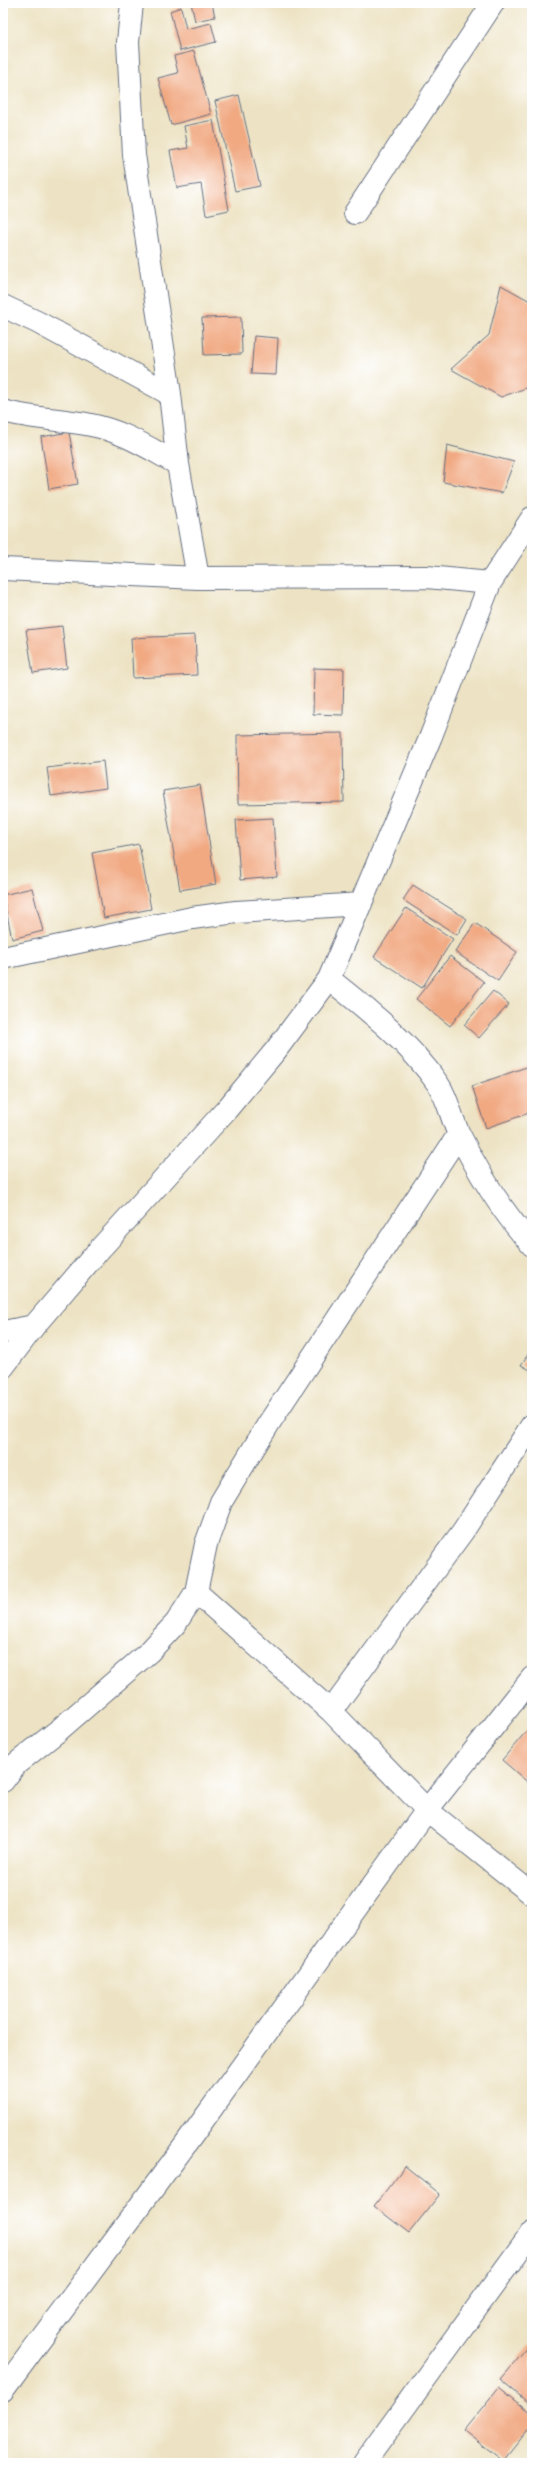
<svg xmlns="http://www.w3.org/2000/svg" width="535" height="2466" viewBox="0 0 535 2466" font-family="'Shantell Sans',sans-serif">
<rect width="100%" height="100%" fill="#fff"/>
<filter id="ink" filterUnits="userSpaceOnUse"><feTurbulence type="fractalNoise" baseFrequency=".025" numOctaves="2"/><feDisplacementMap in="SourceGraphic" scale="8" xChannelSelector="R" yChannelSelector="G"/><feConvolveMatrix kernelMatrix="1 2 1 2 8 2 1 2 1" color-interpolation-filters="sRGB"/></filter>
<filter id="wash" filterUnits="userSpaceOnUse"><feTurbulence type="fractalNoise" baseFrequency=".012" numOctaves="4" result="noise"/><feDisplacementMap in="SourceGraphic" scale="16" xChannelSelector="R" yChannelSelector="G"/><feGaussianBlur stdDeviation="0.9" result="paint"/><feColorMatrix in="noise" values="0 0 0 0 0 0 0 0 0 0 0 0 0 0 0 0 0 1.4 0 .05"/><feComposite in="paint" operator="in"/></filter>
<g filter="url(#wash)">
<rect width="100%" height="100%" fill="#ede3c4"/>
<g id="blocks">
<path fill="#f1a982" d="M191 3H212L215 17 195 21Z
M181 7 186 29 211 23 216 42 180 51 170 11Z
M194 51 211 114 171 125 158 78 178 73 174 56Z
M239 95 260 186 235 191 215 101Z
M213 120 229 210 206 215 201 184 177 188 170 151 188 148 184 126Z
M501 285 532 302V378L526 388 501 397 451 369 489 335Z
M241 317 242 354 204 355 202 318Z
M254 336 278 338 276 375 251 374Z
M69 432 78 484 49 489 41 437Z
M447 445 514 462 502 493 443 482Z
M62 626 67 668 33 673 26 630Z
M195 635 197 675 133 678 131 638Z
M314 668 344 669 343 715 313 714Z
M343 733 344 802 238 804 237 735Z
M103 761 106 788 51 796 47 768Z
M200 785 216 884 180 890 163 791Z
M273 818 277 877 240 880 236 820Z
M139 844 151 909 104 918 92 853Z
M413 885 467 919 457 935 403 900Z
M32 888 43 931 12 939 3 895Z
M406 908 453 939 422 988 374 957Z
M475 923 517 952 498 981 455 952Z
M450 956 484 982 450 1026 416 999Z
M493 991 509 1004 479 1038 464 1025Z
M532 1065V1112L486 1128 472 1086Z
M532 1348V1371L521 1365Z
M529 1728 532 1731V1786L502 1760Z
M405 2166 440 2194 409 2233 374 2206Z
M529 2345 532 2347V2406L500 2379Z
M499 2387 532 2414V2425L503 2461 464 2430Z"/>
</g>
</g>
<g filter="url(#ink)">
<use href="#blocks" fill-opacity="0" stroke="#646e82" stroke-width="1"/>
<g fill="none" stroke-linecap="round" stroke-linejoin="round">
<g stroke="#646e82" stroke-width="24">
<path id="minor" d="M132 3 128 42 134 155 170 394 178 464 198 578
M355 213 493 3
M3 306 37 322 170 394
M3 411C32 419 62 419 91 425 123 431 150 449 178 464
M3 569 198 578 427 577 490 583
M3 958 192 918 236 912 361 904
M329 979C368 1010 409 1042 438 1084 448 1098 451 1118 459 1134 478 1172 503 1213 532 1245
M3 1332 34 1326
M3 1367 34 1326 98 1251 227 1109 276 1050 329 979 431 736 490 583 532 518
M196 1592 331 1711 427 1810 532 1894
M331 1711 463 1531 532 1425
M3 1781 16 1764 59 1730 149 1652 176 1623 196 1592 206 1544 221 1502 269 1423 459 1134
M3 2390 186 2144 427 1810 532 1678
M364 2463 532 2232"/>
</g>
<use href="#minor" stroke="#fff" stroke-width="22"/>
</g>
</g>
<rect width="535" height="2466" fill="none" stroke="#fff" stroke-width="16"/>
</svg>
